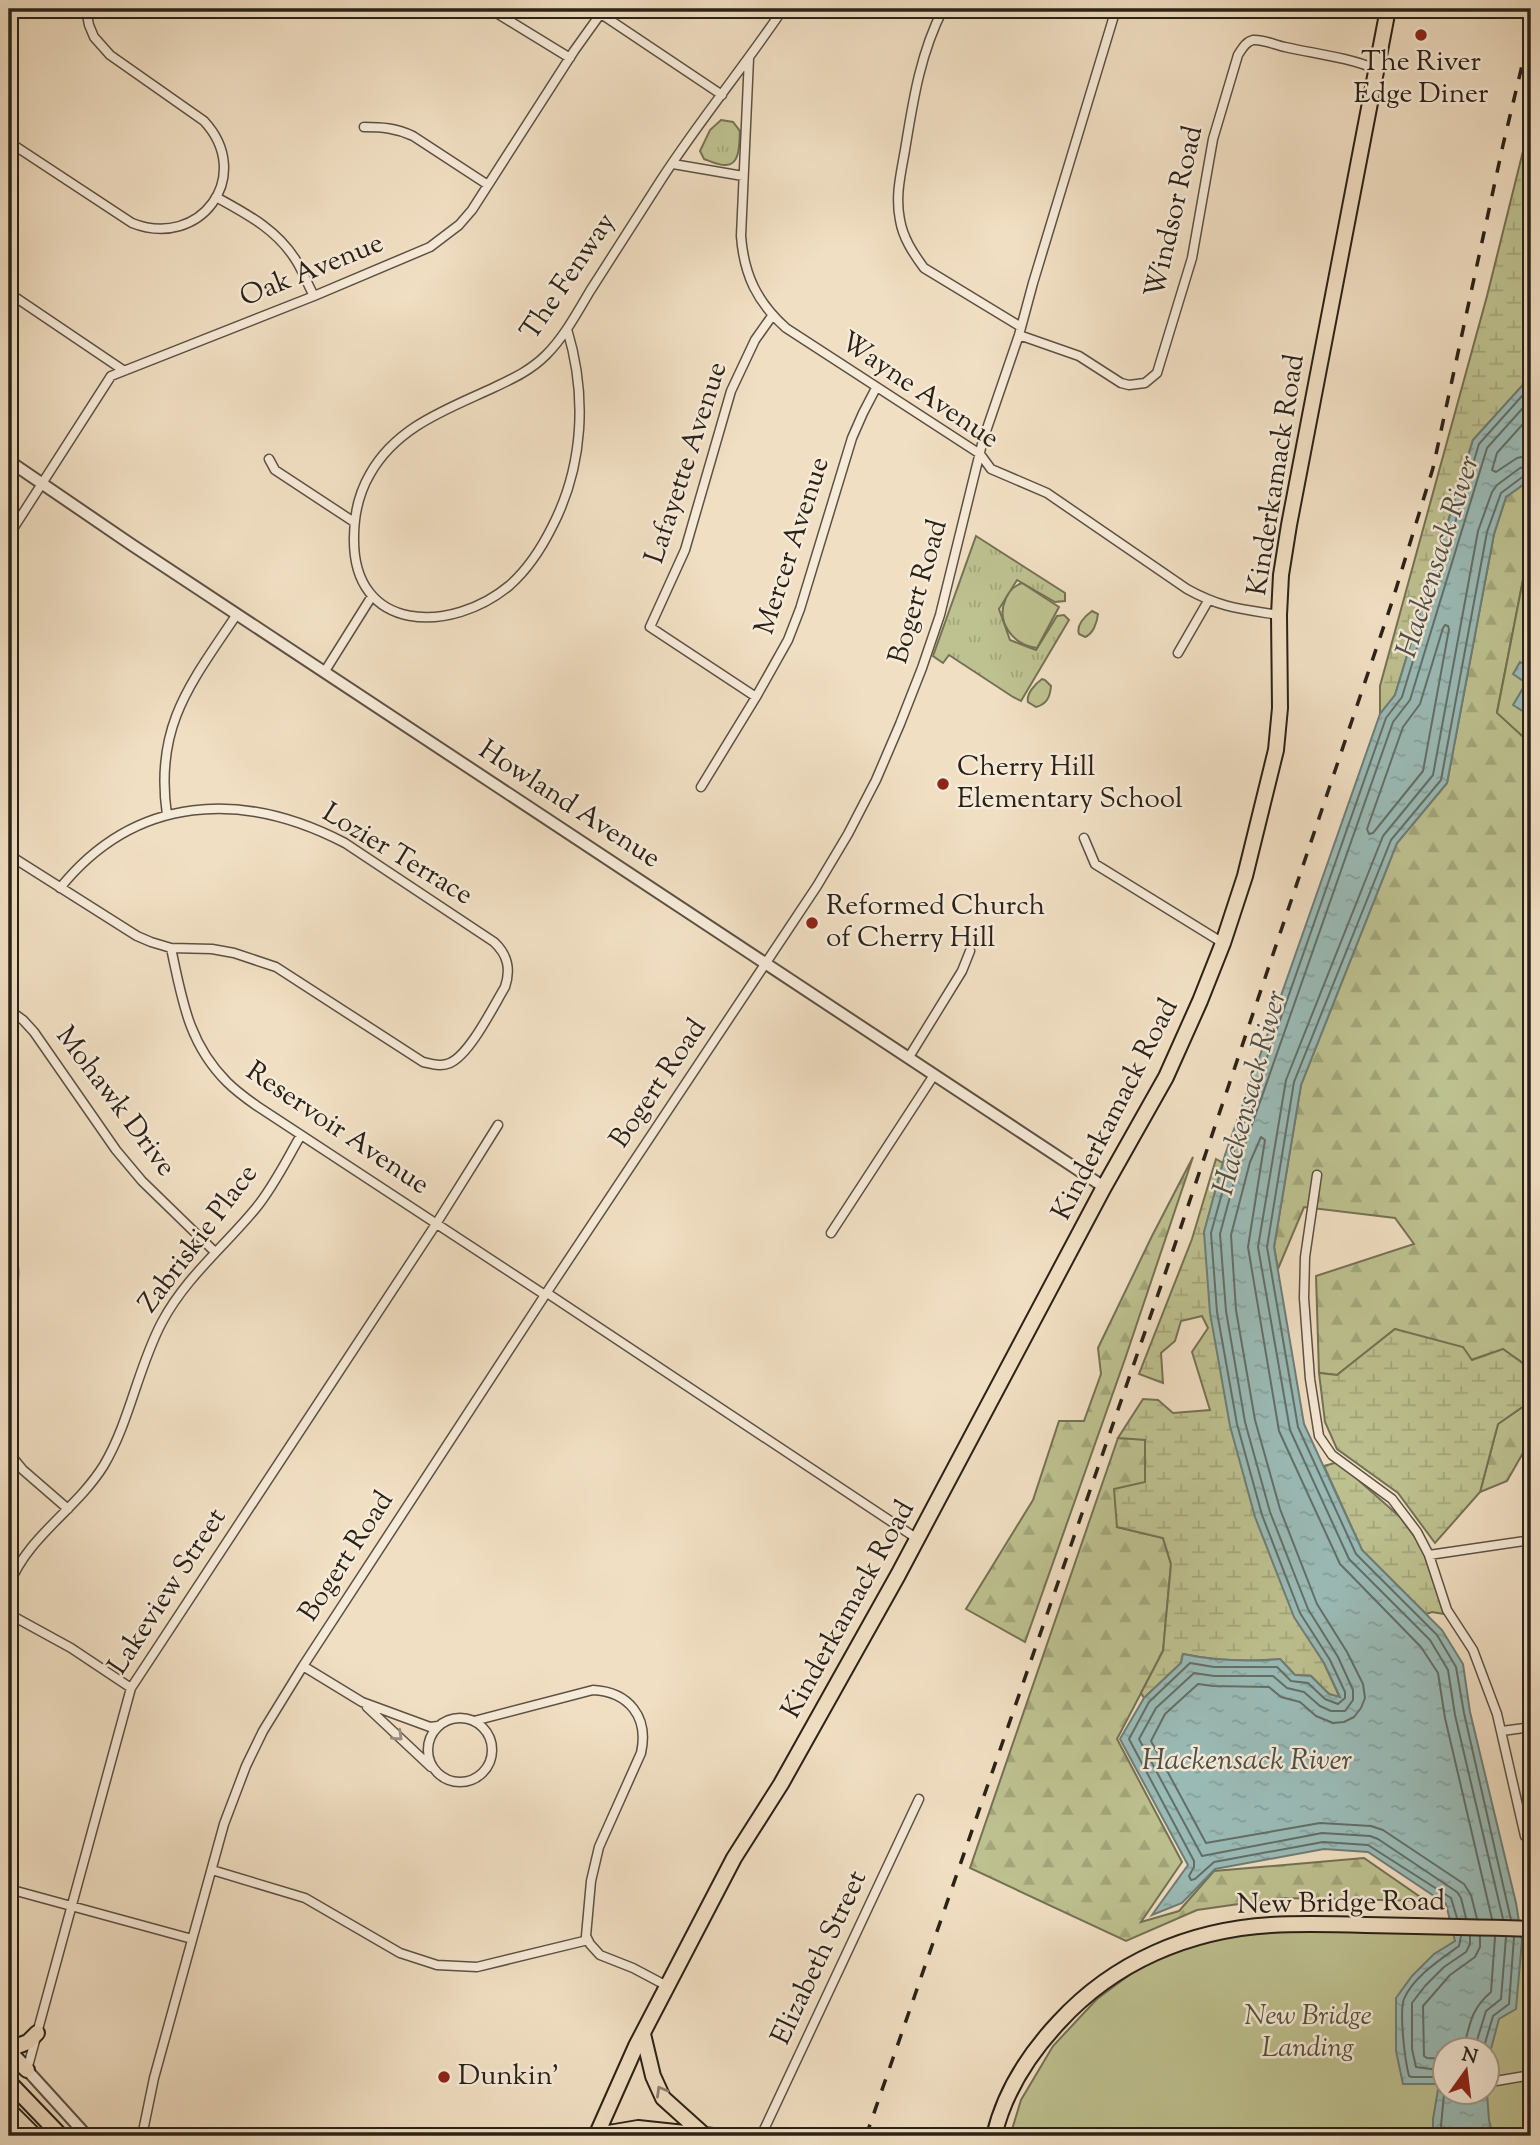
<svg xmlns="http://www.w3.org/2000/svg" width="1540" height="2145" viewBox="0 0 1540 2145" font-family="'Sorts Mill Goudy',serif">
<defs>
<pattern id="grass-tufts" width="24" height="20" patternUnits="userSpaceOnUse" patternTransform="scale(1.75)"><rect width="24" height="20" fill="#bec190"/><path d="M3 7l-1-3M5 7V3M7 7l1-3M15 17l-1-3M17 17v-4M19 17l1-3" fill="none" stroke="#a3a67b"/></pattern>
<pattern id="forest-firs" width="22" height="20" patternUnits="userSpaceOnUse" patternTransform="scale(1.75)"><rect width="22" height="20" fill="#bec190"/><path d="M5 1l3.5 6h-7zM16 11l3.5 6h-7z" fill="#a3a67b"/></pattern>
<pattern id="wetland-marsh" width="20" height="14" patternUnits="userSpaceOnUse" patternTransform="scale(1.75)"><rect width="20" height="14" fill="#bec190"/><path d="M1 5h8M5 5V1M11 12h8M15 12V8" fill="none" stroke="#a3a67b"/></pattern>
<pattern id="water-ripples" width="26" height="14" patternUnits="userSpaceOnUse" patternTransform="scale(1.75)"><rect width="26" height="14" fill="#9bbcb8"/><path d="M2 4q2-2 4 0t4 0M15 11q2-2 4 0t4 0" fill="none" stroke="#86a19d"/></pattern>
</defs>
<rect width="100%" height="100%" fill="#f1dfc3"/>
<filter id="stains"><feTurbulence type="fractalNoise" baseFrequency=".00286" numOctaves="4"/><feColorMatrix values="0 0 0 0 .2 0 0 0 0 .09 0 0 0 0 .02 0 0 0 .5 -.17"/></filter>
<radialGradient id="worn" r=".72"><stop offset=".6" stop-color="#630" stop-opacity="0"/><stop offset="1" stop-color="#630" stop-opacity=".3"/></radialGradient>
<path fill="url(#grass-tufts)" stroke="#747254" stroke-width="2" d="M721 120 733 122 740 131C739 141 741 165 726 165 720 166 710 161 704 159L700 151 710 130Z
M976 536 1065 593V601L1055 602 1017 580 999 609 1010 640 1036 650 1057 616 1064 615 1069 620 1021 701 1013 697 949 655 943 663 933 656Z"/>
<path fill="url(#forest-firs)" stroke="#747254" stroke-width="2" d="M1531 479V550L1528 555 1497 712 1531 744V1369L1503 1349 1471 1360 1395 1329 1337 1375 1319 1373 1316 1276 1414 1244 1395 1218 1304 1207 1278 1269 1274 1247 1301 1085 1397 843 1447 783 1494 534 1506 497Z
M1193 1157 1125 1359 1025 1642 966 1609 1033 1500 1059 1421H1084L1101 1374 1098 1348 1152 1236Z
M1531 1401V1439L1507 1481 1480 1492 1498 1424Z
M1118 1438 1145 1439V1482L1117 1527 1163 1538 1171 1564 1163 1651 1117 1739 1182 1862 1141 1922 1179 1911 1214 1871 1364 1858 1426 1901 1281 1898 1197 1910 1126 1941 970 1868Z"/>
<path fill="url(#wetland-marsh)" stroke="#747254" stroke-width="2" d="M1531 119V310L1524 325 1531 376 1473 440 1395 695 1380 714V686L1487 296Z
M1216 1159 1223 1163 1204 1233 1324 1663 1340 1698 1329 1694 1311 1676 1295 1675 1280 1659C1247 1662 1216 1661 1183 1654L1181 1663 1144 1698 1141 1693 1163 1651 1171 1564 1163 1538 1117 1527 1114 1489 1145 1482V1440L1118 1438 1143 1399 1158 1400 1173 1413 1210 1410 1192 1352 1208 1328 1202 1316 1181 1321 1175 1341 1161 1353 1163 1383 1139 1374 1192 1239Z
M1395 1329 1463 1347 1472 1360 1503 1349 1531 1369V1401L1498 1424 1480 1492 1435 1543 1398 1493 1337 1449 1325 1422 1319 1373 1337 1375Z
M1338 1462 1400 1517 1422 1547 1444 1614 1432 1612 1426 1614 1362 1550 1324 1466Z"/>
<path fill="#bec190" stroke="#747254" stroke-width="2" fill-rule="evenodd" d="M1531 550V744L1497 713 1528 554Z
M1022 583 1059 607 1037 648C1013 645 995 622 1006 598 1010 590 1014 586 1022 583Z
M1092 611 1098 614C1097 623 1093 634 1085 637L1079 634C1076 625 1085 616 1092 611Z
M1042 679 1045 680 1051 686C1050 697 1047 704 1036 707L1028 702C1026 694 1035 684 1042 679Z
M1273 1928 1531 1933V2050L1529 2075H1531V2136H1010L1021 2100 1053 2046 1097 1999 1144 1964 1207 1940ZM1446 2050H1488V2092H1446Z"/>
<path fill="url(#water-ripples)" stroke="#6e7e78" stroke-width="2" d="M1531 310V479L1506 497 1494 534 1447 783 1397 843 1301 1085 1274 1247 1304 1424 1362 1550 1442 1630 1463 1664 1470 1712 1516 1903 1522 1940 1516 2009 1499 2019 1488 2060V2050H1446V2092L1487 2093 1489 2120 1493 2136H1433V2119L1439 2084H1403L1396 2051V1998L1412 1976 1434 1954 1455 1941 1446 1904 1368 1852 1324 1849 1215 1869 1182 1903 1152 1915 1188 1865 1120 1739 1144 1698 1181 1663 1183 1654C1216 1661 1246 1662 1280 1659L1295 1675 1311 1676 1329 1694 1340 1697 1324 1663 1294 1617 1255 1517 1230 1426 1210 1313 1204 1232 1225 1155 1380 714 1395 695 1473 440 1531 376 1524 325Z
M1520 662 1531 669V711L1529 715 1513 705 1526 683 1513 674Z"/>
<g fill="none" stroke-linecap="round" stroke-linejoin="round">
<path stroke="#626f68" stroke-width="2" d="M1531 415 1497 453 1492 470 1496 472 1517 458 1531 455
M1445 625 1448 626 1449 629 1423 771 1373 833 1369 834 1367 829 1403 727 1420 704 1443 628Z
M1457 1918 1451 1898 1368 1845 1323 1842 1214 1862 1195 1879 1191 1880 1189 1876 1194 1867V1861L1129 1739 1149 1702 1190 1663 1214 1667H1277L1291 1681 1308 1683 1325 1699 1338 1704 1345 1698V1692L1330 1660 1300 1613 1262 1515 1237 1424 1217 1312 1211 1233 1232 1157 1386 718 1402 697 1479 444 1531 386
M1466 1918 1461 1898 1457 1892 1378 1839 1370 1836 1322 1833 1202 1856 1139 1739 1156 1708 1194 1673 1214 1676H1273L1287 1688 1304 1692 1320 1706 1331 1711H1345L1353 1700V1690L1338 1657 1308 1609 1270 1512 1245 1422 1226 1311 1220 1234 1240 1159 1393 722 1410 700 1487 448 1531 399
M1477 1919 1471 1895 1464 1884 1383 1830 1371 1826 1320 1823 1206 1843 1151 1741 1165 1714 1198 1684 1213 1686 1269 1687 1281 1697 1300 1702 1316 1716 1333 1723 1344 1722 1354 1717 1361 1708 1365 1698 1363 1684 1347 1652 1317 1604 1280 1509 1255 1420 1236 1310 1231 1235 1250 1162 1261 1137 1265 1140 1248 1247 1279 1431 1340 1564 1421 1647 1438 1673 1445 1718 1492 1919
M1503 1919 1455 1715 1448 1670 1430 1640 1349 1559 1290 1430 1258 1247 1286 1080 1383 836 1433 775 1478 531 1492 492 1497 485 1520 468 1531 465
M1511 1920 1464 1713 1456 1667 1437 1635 1356 1554 1298 1427 1267 1247 1294 1082 1391 840 1441 780 1487 532 1501 493 1525 475 1531 474
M1463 2050C1470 2025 1470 2010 1491 1992L1495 1937
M1474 2050 1486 2011 1501 1999 1506 1937
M1483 2050 1493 2016 1509 2004 1514 1937
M1446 2059 1427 2058 1424 2056 1423 2006 1450 1975 1475 1957 1480 1947V1936
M1446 2071 1416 2067 1412 2049V2003L1425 1986 1444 1967 1466 1952 1470 1944V1936
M1440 2136 1445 2084 1439 2077H1412L1409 2076C1405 2061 1399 2012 1404 1999 1413 1977 1441 1959 1459 1946L1461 1936"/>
<g stroke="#5c5143" stroke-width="11">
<path id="minor" d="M490 9 570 58
M943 9C920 54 913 101 905 150 901 173 895 196 900 220 903 238 913 253 924 268L1021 327
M601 14 722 95
M749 58 741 236C744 275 757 302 786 328L980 454 991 469 1047 493 1187 589C1221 608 1241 609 1279 615
M364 127C382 127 396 128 413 136L488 185
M9 142 132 223C200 250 255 176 204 121L110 55 94 37 89 25 86 9
M673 164 743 176
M216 197C247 214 278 230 297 262 303 272 308 285 314 296
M9 293 123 370
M567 329C587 395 584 465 552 527 541 549 529 568 510 585 452 634 352 634 354 537 354 515 359 493 370 474 397 426 448 409 495 387 514 378 531 370 546 355 564 337 577 313 590 291 614 254 637 217 661 180 699 121 744 67 783 9
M1019 335 1079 356 1121 383 1129 385 1145 383 1157 373 1192 258 1213 139 1238 55C1242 49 1245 42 1253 40 1263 39 1275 45 1285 47 1316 54 1347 57 1376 69
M269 459 275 470 354 522
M9 535 111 376 314 296 430 247 459 225 472 210 574 51 604 9
M1178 653 1208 601
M325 671 372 596
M756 697 650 627 685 550 731 391 755 340 772 316
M701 787 756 697 788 640 800 609 852 438 863 413 876 388
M167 815C154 726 191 683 237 614
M1084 838 1095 864 1223 943
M9 855 137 936 151 942 171 948 212 949 234 953 276 967 423 1062C433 1064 441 1067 450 1063 470 1054 493 1007 505 987 511 969 508 955 494 942L345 843C243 790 136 794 60 888
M171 948C182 999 188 1043 227 1082 236 1091 247 1099 257 1106L545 1295
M9 1010 23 1020 34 1032 116 1150 142 1181 215 1252
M909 1057 962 971 970 951
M1317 1175 1305 1257 1304 1298 1310 1379 1319 1436 1332 1455 1392 1499 1417 1532 1429 1555 1447 1610 1473 1650 1497 1714 1525 1836
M831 1233 934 1075
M9 1241C16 1264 15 1286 9 1308
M547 1293 916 1538
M9 1453 23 1470 68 1509
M1429 1555 1531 1540
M9 1585C28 1536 77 1509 104 1465 130 1421 138 1367 162 1322 186 1277 225 1246 256 1208 274 1186 287 1159 301 1135
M9 1614 71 1648 131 1688
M303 1666 362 1702 430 1727 438 1726
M367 1707 431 1767
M428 1750a32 32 0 1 1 64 0a32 32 0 1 1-64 0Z
M474 1721 593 1690C629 1692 649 1717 641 1753L599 1847 591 1881 586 1936 590 1944 600 1955 633 1968 667 1986
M1502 1731 1531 1727
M212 1870 305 1898 400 1953 437 1965 477 1967 588 1940
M9 1889 192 1939
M27 2070 131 1688 436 1224 498 1125
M1496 2081 1531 2075
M142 2136 154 2078 224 1824 246 1766 263 1731 303 1666 545 1295 817 886 848 834 876 780 900 724 922 668 940 615 983 440 1019 335 1033 283 1116 9
M761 2136 919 1799"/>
</g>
<g stroke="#5c5143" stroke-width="14">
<path id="tertiary" d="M9 461 132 545 1104 1187
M27 2070 87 2136
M9 2124 18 2136"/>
</g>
<g stroke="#2a2218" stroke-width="18">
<path id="primary" d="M643 2034 653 2076 663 2098 703 2134
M591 2136 638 2128 713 2136
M596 2136 636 2046 734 1858 781 1784 898 1575 1104 1187 1166 1077 1200 1001 1223 943 1245 876 1276 750 1280 708 1279 615 1281 575 1289 525 1388 9
M994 2136C1004 2093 1029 2054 1059 2022 1114 1962 1189 1930 1271 1925 1302 1923 1335 1924 1366 1925 1421 1926 1476 1927 1531 1929"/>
</g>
<g stroke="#2a2218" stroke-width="18">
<path id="trunk" d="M9 2044 15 2047 28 2042 37 2033
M9 2052 27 2070
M9 2082 61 2136
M9 2110 35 2136"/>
</g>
<use href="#minor" stroke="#f6ead8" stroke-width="8"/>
<use href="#tertiary" stroke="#f6ead8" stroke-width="10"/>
<use href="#primary" stroke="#f1dfc3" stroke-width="14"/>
<use href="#trunk" stroke="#f1dfc3" stroke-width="14"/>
<path stroke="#2a2218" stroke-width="3.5" stroke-dasharray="12 12" stroke-linecap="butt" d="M866 2136 1164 1277 1392 602 1433 468 1503 145 1531 28"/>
</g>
<defs><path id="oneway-chevron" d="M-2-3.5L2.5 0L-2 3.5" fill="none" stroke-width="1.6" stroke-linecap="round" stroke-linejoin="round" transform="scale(1.75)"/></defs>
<use stroke="#9a9082" href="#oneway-chevron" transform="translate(398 1736) rotate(43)"/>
<use stroke="#8e806e" href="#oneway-chevron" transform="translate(661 2091) rotate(-120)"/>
<g fill="#8f2418" stroke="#f6ead8" stroke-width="2.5">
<circle cx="1421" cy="35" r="7"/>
<circle cx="943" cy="784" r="7"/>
<circle cx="812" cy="923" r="7"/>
<circle cx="444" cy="2077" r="7"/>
</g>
<g text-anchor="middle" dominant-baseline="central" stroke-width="5" stroke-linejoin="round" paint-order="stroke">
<g font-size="28" fill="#2a2218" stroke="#f6ead8" text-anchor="start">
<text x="1421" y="63" text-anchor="middle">The River<tspan x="1421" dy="32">Edge Diner</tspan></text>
<text x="957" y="768">Cherry Hill<tspan x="957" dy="32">Elementary School</tspan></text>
<text x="826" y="907">Reformed Church<tspan x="826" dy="32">of Cherry Hill</tspan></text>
<text x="458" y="2077">Dunkin'</text>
</g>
<g font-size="28" fill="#2a2218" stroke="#f6ead8">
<text transform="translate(1175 212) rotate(-77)">Windsor Road</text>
<text transform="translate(312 271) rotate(-22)">Oak Avenue</text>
<text transform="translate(569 277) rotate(-56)">The Fenway</text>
<text transform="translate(919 391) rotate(34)">Wayne Avenue</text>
<text transform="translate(687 463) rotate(-72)">Lafayette Avenue</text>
<text transform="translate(1277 475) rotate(-81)">Kinderkamack Road</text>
<text transform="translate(793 546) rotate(-72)">Mercer Avenue</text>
<text transform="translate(919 592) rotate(-74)">Bogert Road</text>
<text transform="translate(569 805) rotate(33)">Howland Avenue</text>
<text transform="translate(397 855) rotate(31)">Lozier Terrace</text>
<text transform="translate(659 1084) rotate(-56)">Bogert Road</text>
<text transform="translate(115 1102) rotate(53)">Mohawk Drive</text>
<text transform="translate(1116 1110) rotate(-63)">Kinderkamack Road</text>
<text transform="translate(337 1129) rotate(34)">Reservoir Avenue</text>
<text transform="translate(199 1239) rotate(-53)">Zabriskie Place</text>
<text transform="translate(347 1557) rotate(-57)">Bogert Road</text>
<text transform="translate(168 1592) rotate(-57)">Lakeview Street</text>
<text transform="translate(849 1610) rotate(-61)">Kinderkamack Road</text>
<text transform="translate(1341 1904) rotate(-1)">New Bridge Road</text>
<text transform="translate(820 1958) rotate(-65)">Elizabeth Street</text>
</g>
<g font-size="28" font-style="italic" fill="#56523c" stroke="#f6ead8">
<text x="1308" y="2017">New Bridge<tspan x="1308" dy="32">Landing</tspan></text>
</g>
<g font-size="30" font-style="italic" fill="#4c5048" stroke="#f6ead8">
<text transform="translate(1439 557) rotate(-72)">Hackensack River</text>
<text transform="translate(1251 1093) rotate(-75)">Hackensack River</text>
<text x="1247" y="1761">Hackensack River</text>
</g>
</g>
<rect width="1540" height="2145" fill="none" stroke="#f1dfc3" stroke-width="35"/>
<rect x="10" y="10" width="1519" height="2124" fill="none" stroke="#2a2218" stroke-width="3.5"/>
<rect x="18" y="18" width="1505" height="2110" fill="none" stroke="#2a2218" stroke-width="2"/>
<g transform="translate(1466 2071) rotate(14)"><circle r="33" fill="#f6ead8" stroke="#a49a8b" stroke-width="2"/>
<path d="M0-5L12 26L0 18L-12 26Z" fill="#8f2418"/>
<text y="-10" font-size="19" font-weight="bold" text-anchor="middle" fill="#2a2218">N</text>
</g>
<rect width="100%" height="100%" filter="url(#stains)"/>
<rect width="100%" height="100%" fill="url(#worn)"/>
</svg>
